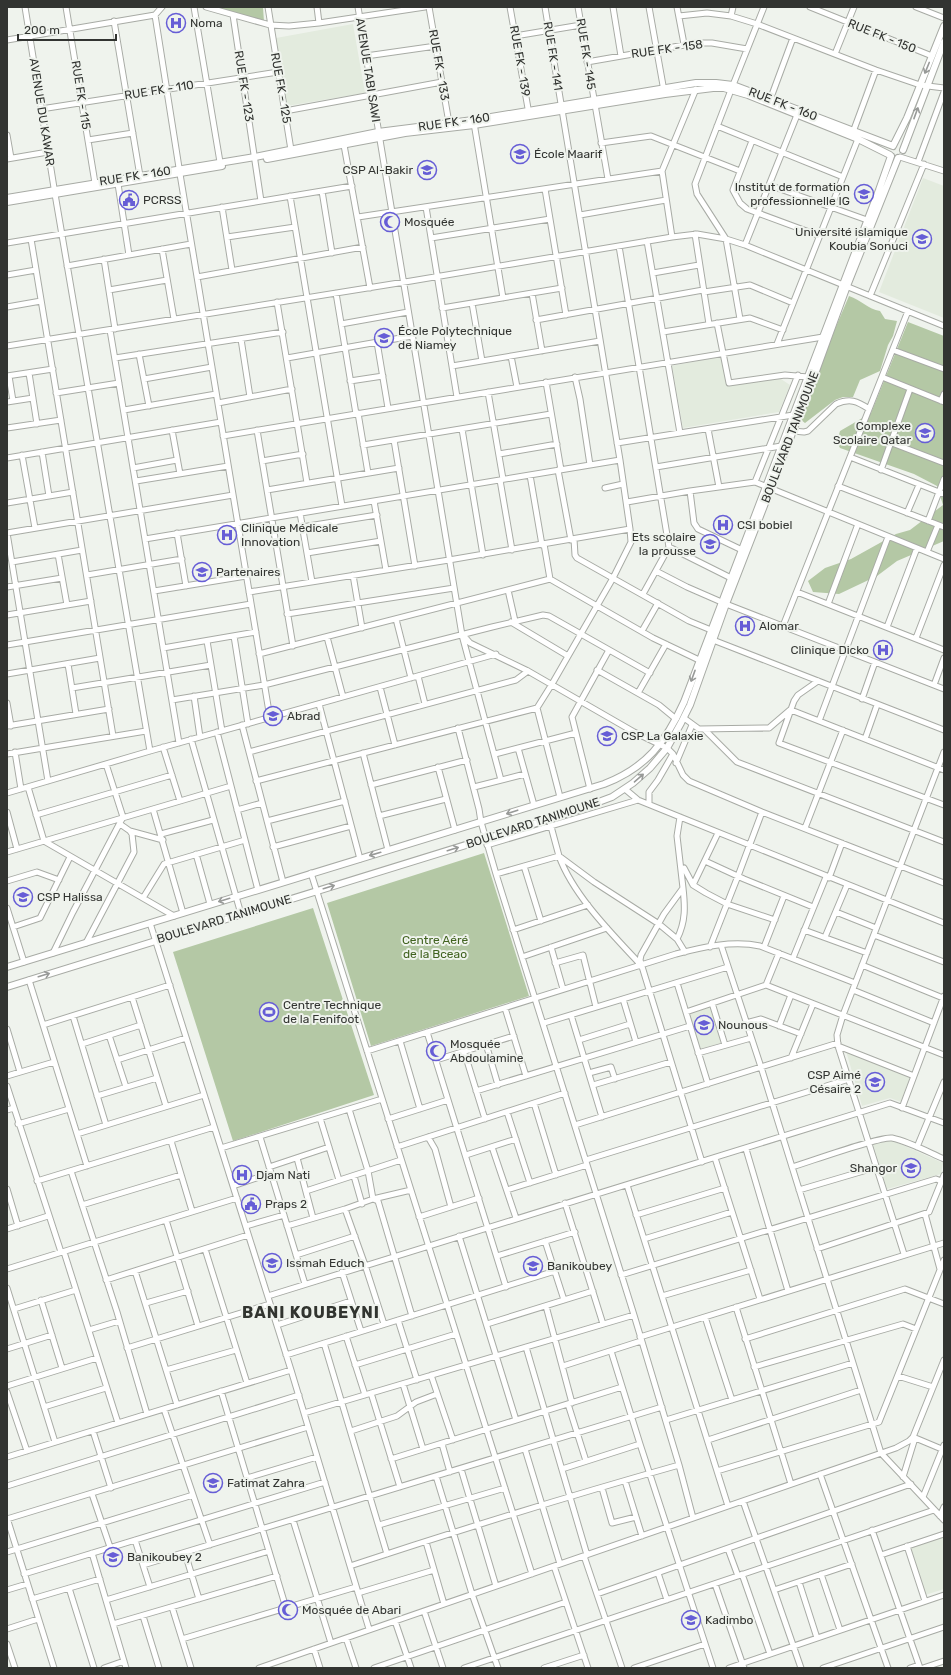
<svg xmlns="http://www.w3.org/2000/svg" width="951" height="1675" viewBox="0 0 951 1675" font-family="Rubik,sans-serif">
<rect width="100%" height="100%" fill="#eff3ed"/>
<path fill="#e3ebde" d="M353 24 365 93 287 106 276 38Z
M923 178 944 186V318L879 292Z
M723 356 728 385 778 377 790 385 779 412 683 428 672 366Z
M711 1007 721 1043 700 1049 689 1013Z
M846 1051 911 1077 901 1102 890 1098 862 1106Z
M889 1139 943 1163 941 1174 887 1189 873 1144Z
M944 1536V1589L925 1595 910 1547Z"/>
<path fill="#b4c8a5" d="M211 7H263L264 22Z
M849 296C861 300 868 309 880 311L885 319 897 321 893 336 888 345 880 371 860 380 853 397H843L835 400 805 423 801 420 829 343Z
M908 322 944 336V541L897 561 877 576 839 594 813 592 808 581 825 568 851 559 896 534 910 530 943 505 937 486 914 474 840 448 837 442 840 431 871 413Z
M484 853 529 996 371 1046 327 903Z
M313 908 374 1095 233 1141 173 952Z"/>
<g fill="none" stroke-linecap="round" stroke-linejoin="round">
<g stroke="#a8aba5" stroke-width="7">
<path id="minor" d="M25 7 55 194 150 751
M66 7 95 183
M194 7 220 162
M206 7 270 25 289 26 319 23 425 7
M268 7 291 150
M317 7 319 23
M358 7 462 635 501 780
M429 7 449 123
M510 7 529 114
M578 7 608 179
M613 7 621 56
M649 7 664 91
M677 7 684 44
M810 7 932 56
M916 7 944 18
M155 15 180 174 270 718
M233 15 261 201
M679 16 707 13 731 16 757 24 876 70 920 85 944 88
M731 16 733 7
M114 21 140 176
M515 36 581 25
M7 40 155 15 162 7
M835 54 854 7
M366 56 436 46
M587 62 696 43H712L747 49
M733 85 764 7
M731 90 695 184 697 194 726 239 740 319
M770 100 793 38
M41 109 278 72
M285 111 442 82
M474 123 503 298
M717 126 843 177
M853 132 876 70
M7 135 11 158
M88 140 133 133
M752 141 733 190 740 203 747 209 820 236
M601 143 651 136 740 171
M344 145 370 288
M900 157 944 171
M7 159 48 152
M918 162 944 92
M118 184 129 255
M769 185 867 220
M545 189 566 315
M322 191 332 253
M290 196 342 506
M222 207 232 270
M426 207 457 397
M580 215 666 200
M358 217 662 171
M695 234 709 324
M227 237 295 227
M672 237 662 171 696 89
M431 238 550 219
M31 239 113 736
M647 241 680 433
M7 243 352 186
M745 245 797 115
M619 246 669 547 731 578
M162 249 174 319
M104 259 115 329
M67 266 191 244
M653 273 699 265
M7 275 36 270
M197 277 363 247
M109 290 167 280
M704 292 750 285 793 303
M336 293 356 414
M532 293 542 351
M870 296 924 164
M277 302 307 483
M472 303 482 361
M7 307 41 301
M442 308 562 288
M536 320 703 290
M717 323 729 383 785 375 808 377
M341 324 408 312
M110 330 179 743
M663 332 750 318 783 330
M241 339 250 397
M377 342 388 408
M777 344 858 139
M7 346 411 281 672 237 697 234 726 239 745 245 944 326
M893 350 944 369
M139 354 149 406
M511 356 517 387
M115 358 283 332
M287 358 412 336
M452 366 600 341
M29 373 37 424
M7 376 53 369
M9 376 13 401
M575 377 580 399 590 465
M882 377 944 402
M144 379 212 367
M350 381 383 376
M546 382 561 470
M488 392 503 479
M56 393 119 383
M941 401 944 394
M7 402 33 398
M218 403 292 389
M124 410 216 394
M358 413 368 473
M7 428 61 420
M462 429 483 555
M708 429 719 487
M172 430 180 474
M257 430 293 646
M793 431 804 432 808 431 836 404C850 398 857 401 869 409
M223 436 823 337
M394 440 415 566
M617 443 793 415
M892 443 944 463
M363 445 551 414
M42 452 49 496
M499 454 557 444
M22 455 35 528
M850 457 944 494
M7 458 221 422
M262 461 303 454
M656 467 781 446
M133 468 177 460
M558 470 571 540
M881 470 910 389
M530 475 542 545
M500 480 512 550
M136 481 228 466
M755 482 798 375
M838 486 944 527
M605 488 623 484
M267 490 399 468
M690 491 694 523 698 529 742 550
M374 501 386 570
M627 502 690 491 755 482 944 559
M7 503 73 492
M300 513 312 582
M907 513 919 485
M928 521 944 479
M302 527 377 515
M7 533 48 781
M7 533 233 495
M177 533 186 586
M145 539 620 460
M574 539 575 555 577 558 689 621 711 630
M544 544 550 579
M927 552 938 525
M307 553 381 541
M58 554 67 605
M12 562 82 550
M656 571 687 587 726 604 944 689
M87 575 182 559
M353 575 362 628
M7 587 62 578
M508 590 515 621
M154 591 246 576
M249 592 449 560 630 529
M797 592 944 650
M643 594 669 547
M828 604 858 524
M287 614 454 588
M7 615 91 601
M396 619 411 678
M511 622 568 656
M783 626 908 311
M887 627 917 548
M642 631 658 603
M463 635 470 643 528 671 634 732 667 748 673 754 683 775 689 781 762 812 944 883
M234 636 248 724
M327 637 343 697
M916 638 944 565
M713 640 944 730
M207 641 222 731
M7 645 251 604
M163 648 256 632
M259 654 550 579 653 638 699 660
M68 664 76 714
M597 670 659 705 676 719
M7 674 100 658
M418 676 425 704
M818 681 798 695 794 701 779 743 944 805
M934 685 944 658
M380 687 395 745
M72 688 211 665
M638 693 666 644
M194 696 200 737
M862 699 875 662
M172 700 264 685 492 627 543 615 549 616 650 673
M7 703 11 726
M319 704 360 859
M537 708 560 797
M791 710 944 770
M684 718 699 729 769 728 790 710
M819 721 888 537
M242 725 283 882
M7 726 109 709
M458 728 479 809 481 822 496 874 634 1315 679 1465 693 1518
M705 730 737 762 944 842
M217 732 258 890
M191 739 241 914
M865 739 877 705
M163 747 180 801
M518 748 534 805
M15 752 21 789
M249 752 516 680 528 671
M363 753 388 850
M7 754 146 731
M495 754 576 733
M676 763 692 725
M438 767 455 830
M256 781 537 708 552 684 613 578 631 542 630 529 620 460 545 7
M371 785 467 760
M28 787 44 841 174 916
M474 787 525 774
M590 789 572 717 609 650
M625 789 638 800 680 817 944 923
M7 793 150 751 496 654
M649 804V792L658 780 673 754
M153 809 183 913
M237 810 262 803
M7 812 17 849
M36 815 172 775
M379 816 446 799
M680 817 677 836 683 888 664 914 641 955 640 960 702 1162
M549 819 559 856 594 882 659 924 677 939 685 952
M267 821 345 801
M805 828 843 730
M130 831 163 840
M161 834 213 820
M487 845 638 800
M273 847 351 826
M7 852 231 786
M196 854 210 904
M705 861 744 879 813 907
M524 866 541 921
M684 868 693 885 706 893 727 904 775 920
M311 873 532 1574
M496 874 559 856C573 895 612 934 640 964
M829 878 842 843
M7 881 37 872 59 880
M693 885 718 833
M143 898 164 864 245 840
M7 908 24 962
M836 912 876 928
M150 923 291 1370 369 1629
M13 927 40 918 70 857
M513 930 588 905
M804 930 867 953
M874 935 944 962
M825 937 847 885
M677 939C686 921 685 906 683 888
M86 943 134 852 132 834 130 831 120 824
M721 945 761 1067 881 1453 944 1520
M551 947 563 989
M710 947 738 876 762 812
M764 947 784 896
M53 953 73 912 123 817 106 764
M522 957 607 928
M793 958 826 877
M555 963 583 955 596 1007
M862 965 943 998
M29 980 87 1166
M677 983 708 1084
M766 985 779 953
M853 990 934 1023
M132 997 166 1106
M623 999 636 1042
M712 1003 725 1045
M505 1008 526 1076
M686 1012 766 985 944 1055
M571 1015 602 1117
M73 1016 106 1125
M544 1023 728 967
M746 1023 761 1019 801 1034
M43 1025 170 985
M779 1026 791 995
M7 1029 20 1072
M427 1032 506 1287
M109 1035 126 1087
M579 1040 630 1024
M400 1041 420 1109
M82 1044 141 1025
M486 1044 498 1085
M838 1046 914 1076
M367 1051 676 954C703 947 733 940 760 946L855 983
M464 1051 485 1119
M698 1053 751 1038
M791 1058 813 1004
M117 1060 186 1038
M436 1060 514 1036
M589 1073 611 1067 615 1079
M7 1076 54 1062
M593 1085 671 1062
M7 1086 61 1252
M476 1091 690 1026
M97 1096 157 1078
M534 1103 556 1175
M902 1108 944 996
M349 1109 368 1171 373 1199 378 1201 412 1316
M7 1110 14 1108
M507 1112 530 1183
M320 1118 339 1180
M388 1119 448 1100
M18 1124 69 1109
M575 1125 838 1043
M77 1134 204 1095
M260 1137 305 1284
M428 1137 435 1149 451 1207
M171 1141 192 1211
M397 1147 565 1093
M492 1147 516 1218
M917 1147 944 1082
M221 1148 382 1099
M746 1149 788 1291
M466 1155 516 1139
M297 1158 313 1218
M715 1158 760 1299
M586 1160 849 1079
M269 1167 329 1147
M792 1167C809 1162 880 1136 892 1138 910 1142 928 1152 944 1159
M71 1171 117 1312 147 1414
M354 1176 362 1204
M37 1181 214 1127
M627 1185 728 1506
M233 1186 271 1173
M7 1189 18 1226
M507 1190 587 1165
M799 1190 877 1167
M306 1191 401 1160
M565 1203 603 1324
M82 1205 181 1175
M345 1209 365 1265 384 1324
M925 1214 940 1269
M636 1215 725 1188
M419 1217 479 1198
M166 1220 198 1326
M246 1226 284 1215
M287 1226 345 1209 373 1199 411 1190
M7 1229 48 1216
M459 1236 516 1420
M644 1239 732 1212
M545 1241 564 1300
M205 1249 247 1383
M817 1249 929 1212 944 1175
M64 1252 118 1423
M904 1254 838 1046 837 1035 843 1015 944 752
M296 1255 355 1236
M497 1256 575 1232
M7 1269 237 1198
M135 1271 177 1405
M342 1272 361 1331
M621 1275 936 1179 944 1182
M106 1280 248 1235
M7 1288 55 1442
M268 1296 890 1103 944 1123
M662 1296 751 1270
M41 1300 62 1368
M146 1303 188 1291
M546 1306 572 1403
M736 1307 791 1484
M14 1309 76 1290
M705 1317 732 1400
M398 1320 417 1380
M487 1324 593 1291
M277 1325 351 1301
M89 1330 119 1321
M346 1336 365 1395
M640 1337 944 1243
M745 1339 905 1289 944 1304
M324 1343 387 1554
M526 1347 587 1555
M127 1348 270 1304
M7 1349 52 1335
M611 1351 640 1444 713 1668
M286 1355 555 1271
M355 1365 456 1334
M563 1366 641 1341
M754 1367 903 1324 916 1329
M166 1370 236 1350
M431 1375 453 1440
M898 1376 933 1387
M403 1384 423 1449
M7 1386 97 1358
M221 1391 286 1608
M7 1392 27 1451
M371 1393 400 1487
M568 1404 586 1461
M44 1407 106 1388
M164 1409 210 1545
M304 1413 634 1315
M666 1420 853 1363
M93 1431 111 1488
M351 1431 397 1416 416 1402 437 1394
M913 1437 944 1450
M708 1440 861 1390
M442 1444 450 1472
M525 1449 560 1564
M7 1457 291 1370
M391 1459 622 1387
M461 1469 496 1586
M562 1469 640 1444
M717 1471 879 1422 944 1260
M820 1474 888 1668
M436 1476 472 1594 498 1668
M903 1477 915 1438
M247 1478 317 1457
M625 1481 642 1536
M7 1486 299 1395
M602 1488 612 1523 636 1517
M92 1494 110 1547
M923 1497 944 1445
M743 1501 801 1668
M940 1516 944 1507
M7 1518 54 1668
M7 1519 308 1427
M293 1520 331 1643
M379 1525 505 1488
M872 1530 920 1668
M135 1540 150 1587
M426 1542 444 1604
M907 1546 925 1601
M728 1549 738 1576
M7 1552 193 1495
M92 1553 126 1668
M185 1553 199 1599
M881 1555 944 1534
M584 1556 622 1668
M143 1565 662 1407
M350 1566C459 1530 569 1496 679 1465
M554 1566 588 1668
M658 1573 667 1600
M24 1574 325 1482
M742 1574 770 1654
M821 1574 840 1630
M799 1582 817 1638
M715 1584 744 1668
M69 1588 94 1668
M7 1590 27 1584
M774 1590 852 1564
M358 1593 434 1570
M597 1594 911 1484
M32 1599 100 1579
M106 1600 269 1551
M172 1607 191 1668
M424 1611 443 1668
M143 1616 159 1668
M395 1621 411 1668
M113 1624 277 1576
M7 1629 38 1619
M346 1638 356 1668
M182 1639 356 1587
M7 1644 15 1668
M314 1649 320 1668
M104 1668 124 1661
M259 1668 896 1448 909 1441 913 1437 944 1360
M374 1668 566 1602
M464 1668 934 1510
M544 1668 584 1655
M634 1668 705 1644
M729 1668 944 1595
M823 1668 944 1627
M910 1668 919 1665
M923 1668 944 1661"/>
</g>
<g stroke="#a8aba5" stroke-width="8">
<path id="major" d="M893 146 907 118 944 26
M903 150 944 42
M267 159 405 133 474 125 665 94 713 88H724L748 95 858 139 890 155
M7 198 255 157 378 132 473 120 696 83H716L733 85 893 146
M7 202 222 166
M7 967 604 784C646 768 666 742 684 702L879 190 891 156
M7 987 569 813 612 797 633 783 650 768 667 748 681 723 690 705 726 604 812 382 847 286 898 158"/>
</g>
<use href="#minor" stroke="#fff" stroke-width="5"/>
<use href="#major" stroke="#fff" stroke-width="6"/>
</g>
<defs><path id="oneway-shaft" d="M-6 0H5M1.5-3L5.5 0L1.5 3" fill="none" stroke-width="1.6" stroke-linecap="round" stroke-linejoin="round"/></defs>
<g stroke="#989a98">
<use href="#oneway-shaft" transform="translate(927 68) rotate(112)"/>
<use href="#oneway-shaft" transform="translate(916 113) rotate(-70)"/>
<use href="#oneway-shaft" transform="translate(693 676) rotate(110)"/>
<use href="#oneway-shaft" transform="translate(639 778) rotate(-41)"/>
<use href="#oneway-shaft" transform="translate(512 812) rotate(162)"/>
<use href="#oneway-shaft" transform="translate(453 849) rotate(-17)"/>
<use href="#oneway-shaft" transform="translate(375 854) rotate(164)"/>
<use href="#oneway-shaft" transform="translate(329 887) rotate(-17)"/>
<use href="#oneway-shaft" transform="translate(224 900) rotate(163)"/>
<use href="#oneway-shaft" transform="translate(44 975) rotate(-17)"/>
</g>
<defs>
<g id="hospital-ring" transform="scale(1)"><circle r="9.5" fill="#eff3ed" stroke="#665dd6" stroke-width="1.5"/><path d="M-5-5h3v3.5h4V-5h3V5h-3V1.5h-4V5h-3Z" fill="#665dd6"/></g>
<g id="school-ring" transform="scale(1)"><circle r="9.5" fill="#eff3ed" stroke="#665dd6" stroke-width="1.5"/><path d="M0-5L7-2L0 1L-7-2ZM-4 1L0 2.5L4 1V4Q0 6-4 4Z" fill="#665dd6"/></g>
<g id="university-ring" transform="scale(1)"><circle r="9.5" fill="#eff3ed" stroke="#665dd6" stroke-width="1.5"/><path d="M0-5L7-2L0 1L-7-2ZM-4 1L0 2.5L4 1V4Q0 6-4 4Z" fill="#665dd6"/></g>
<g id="civic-ring" transform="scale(1)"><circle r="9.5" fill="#eff3ed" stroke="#665dd6" stroke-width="1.5"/><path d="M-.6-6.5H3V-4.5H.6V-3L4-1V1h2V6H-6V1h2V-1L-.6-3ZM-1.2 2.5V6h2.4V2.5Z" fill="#665dd6"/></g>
<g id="mosque-ring" transform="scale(1)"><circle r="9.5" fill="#eff3ed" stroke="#665dd6" stroke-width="1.5"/><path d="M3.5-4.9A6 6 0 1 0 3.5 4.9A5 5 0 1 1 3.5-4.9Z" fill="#665dd6"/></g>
<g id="stadium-ring" transform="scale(1)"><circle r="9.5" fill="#eff3ed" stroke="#665dd6" stroke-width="1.5"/><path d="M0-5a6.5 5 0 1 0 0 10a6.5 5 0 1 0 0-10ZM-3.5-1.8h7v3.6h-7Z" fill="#665dd6"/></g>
</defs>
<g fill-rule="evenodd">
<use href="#hospital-ring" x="176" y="23"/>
<use href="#school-ring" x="520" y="154"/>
<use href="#school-ring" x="427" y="170"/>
<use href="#university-ring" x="864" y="194"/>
<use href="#civic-ring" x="129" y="200"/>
<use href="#mosque-ring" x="390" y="222"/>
<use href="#university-ring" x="922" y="239"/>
<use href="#university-ring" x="384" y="338"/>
<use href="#school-ring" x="925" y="433"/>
<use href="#hospital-ring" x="723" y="525"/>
<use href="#hospital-ring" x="227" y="535"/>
<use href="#school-ring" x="710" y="544"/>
<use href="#school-ring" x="202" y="572"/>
<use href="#hospital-ring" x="745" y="626"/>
<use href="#hospital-ring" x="883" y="650"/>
<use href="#school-ring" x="273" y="716"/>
<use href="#school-ring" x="607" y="736"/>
<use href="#school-ring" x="23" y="897"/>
<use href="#stadium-ring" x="269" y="1012"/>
<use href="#school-ring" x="704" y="1025"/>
<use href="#mosque-ring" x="436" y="1051"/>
<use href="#school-ring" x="875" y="1082"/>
<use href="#school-ring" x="911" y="1168"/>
<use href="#hospital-ring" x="242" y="1175"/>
<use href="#civic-ring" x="251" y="1204"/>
<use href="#university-ring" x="272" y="1263"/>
<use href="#university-ring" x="533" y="1266"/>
<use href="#school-ring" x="213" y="1483"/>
<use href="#school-ring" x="113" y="1557"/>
<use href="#mosque-ring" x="288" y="1610"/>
<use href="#school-ring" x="691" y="1620"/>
</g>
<g text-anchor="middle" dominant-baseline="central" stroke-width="4" stroke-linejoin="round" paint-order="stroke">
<g font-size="12" fill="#323431" stroke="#eff3ed" text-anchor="start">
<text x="190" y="23">Noma</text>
<text x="534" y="154">École Maarif</text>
<text x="413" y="170" text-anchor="end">CSP Al-Bakir</text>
<text x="850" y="187" text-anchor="end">Institut de formation<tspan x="850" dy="14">professionnelle IG</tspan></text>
<text x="143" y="200">PCRSS</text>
<text x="404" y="222">Mosquée</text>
<text x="908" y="232" text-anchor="end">Université islamique<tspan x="908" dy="14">Koubia Sonuci</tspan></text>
<text x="398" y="331">École Polytechnique<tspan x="398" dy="14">de Niamey</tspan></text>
<text x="911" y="426" text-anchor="end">Complexe<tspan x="911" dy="14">Scolaire Qatar</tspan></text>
<text x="737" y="525">CSI bobiel</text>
<text x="241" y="528">Clinique Médicale<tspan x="241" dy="14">Innovation</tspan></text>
<text x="696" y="537" text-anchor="end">Ets scolaire<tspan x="696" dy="14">la prousse</tspan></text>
<text x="216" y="572">Partenaires</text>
<text x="759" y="626">Alomar</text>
<text x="869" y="650" text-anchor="end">Clinique Dicko</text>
<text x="287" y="716">Abrad</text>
<text x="621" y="736">CSP La Galaxie</text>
<text x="37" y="897">CSP Halissa</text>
<text x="283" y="1005">Centre Technique<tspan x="283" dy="14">de la Fenifoot</tspan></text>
<text x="718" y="1025">Nounous</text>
<text x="450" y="1044">Mosquée<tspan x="450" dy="14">Abdoulamine</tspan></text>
<text x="861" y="1075" text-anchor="end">CSP Aimé<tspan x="861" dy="14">Césaire 2</tspan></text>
<text x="897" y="1168" text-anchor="end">Shangor</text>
<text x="256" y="1175">Djam Nati</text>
<text x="265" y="1204">Praps 2</text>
<text x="286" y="1263">Issmah Educh</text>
<text x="547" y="1266">Banikoubey</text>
<text x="227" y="1483">Fatimat Zahra</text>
<text x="127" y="1557">Banikoubey 2</text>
<text x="302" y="1610">Mosquée de Abari</text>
<text x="705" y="1620">Kadimbo</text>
</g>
<g font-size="12" fill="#323431" stroke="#eff3ed">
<text transform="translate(882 36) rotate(22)">RUE FK - 150</text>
<text transform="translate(667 49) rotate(-8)">RUE FK - 158</text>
<text transform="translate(586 54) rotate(81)">RUE FK - 145</text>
<text transform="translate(553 56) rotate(81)">RUE FK - 141</text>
<text transform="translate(520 61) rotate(80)">RUE FK - 139</text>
<text transform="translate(439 65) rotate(80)">RUE FK - 133</text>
<text transform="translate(368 70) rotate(81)">AVENUE TABI SAWI</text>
<text transform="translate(244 86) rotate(81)">RUE FK - 123</text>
<text transform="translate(281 88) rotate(80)">RUE FK - 125</text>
<text transform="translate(159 90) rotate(-9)">RUE FK - 110</text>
<text transform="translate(81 95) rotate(81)">RUE FK - 115</text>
<text transform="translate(783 104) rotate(21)">RUE FK - 160</text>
<text transform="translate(42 112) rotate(81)">AVENUE DU KAWAR</text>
<text transform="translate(454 122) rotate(-8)">RUE FK - 160</text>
<text transform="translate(135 176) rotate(-9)">RUE FK - 160</text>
<text transform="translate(790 437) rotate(-69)">BOULEVARD TANIMOUNE</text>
<text transform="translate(533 823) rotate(-18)">BOULEVARD TANIMOUNE</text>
<text transform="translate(224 919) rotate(-17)">BOULEVARD TANIMOUNE</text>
</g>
<g font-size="12" fill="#416320" stroke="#eff3ed">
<text x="435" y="940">Centre Aéré<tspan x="435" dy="14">de la Bceao</tspan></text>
</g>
<g font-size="16" font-weight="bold" letter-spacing="1" fill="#31342f" stroke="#eff3ed">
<text x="311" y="1312">BANI KOUBEYNI</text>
</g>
</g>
<rect width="951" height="1675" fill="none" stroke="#323431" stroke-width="16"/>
<path d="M18 34v6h98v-6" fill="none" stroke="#323431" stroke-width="2"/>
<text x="24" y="34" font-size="12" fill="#323431" stroke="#eff3ed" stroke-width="3" paint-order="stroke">200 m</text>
</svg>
